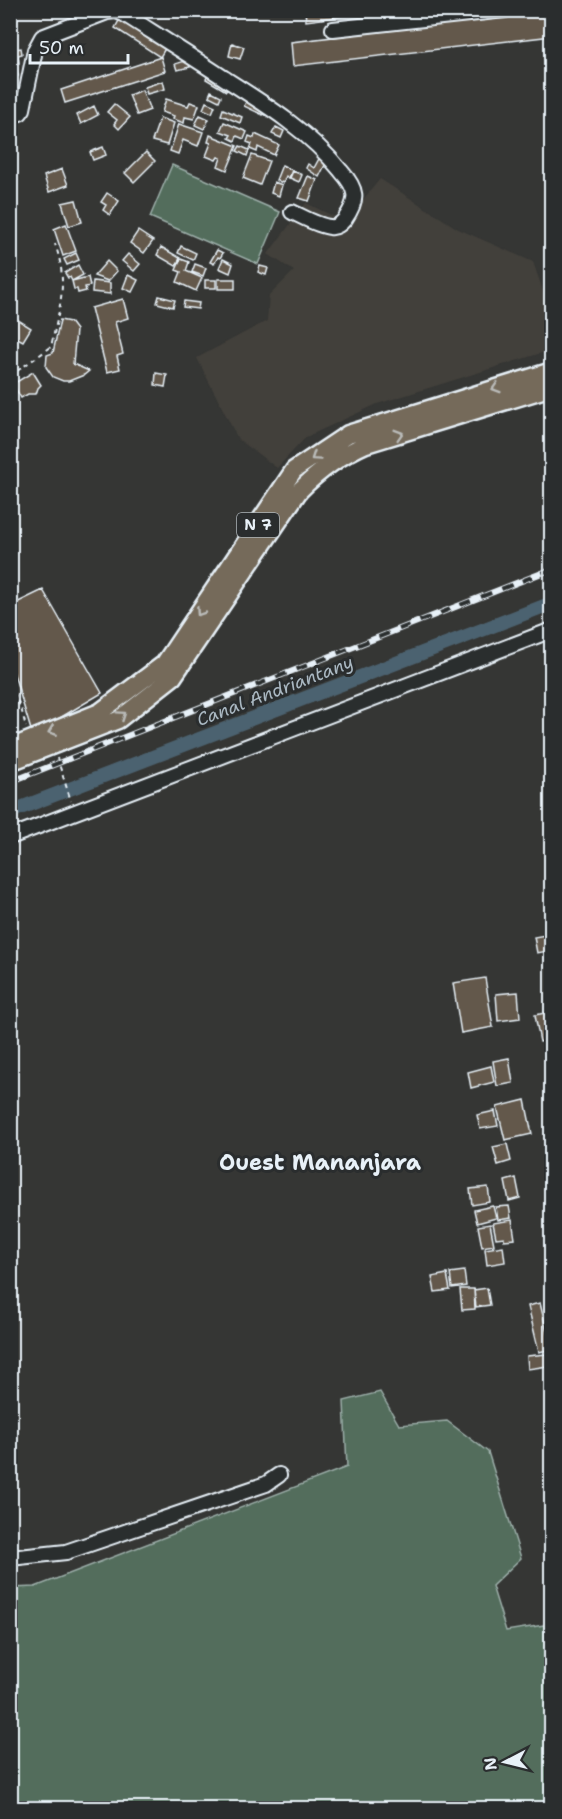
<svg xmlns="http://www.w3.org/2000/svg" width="562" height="1819" viewBox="0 0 562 1819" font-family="'Shantell Sans',sans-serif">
<rect width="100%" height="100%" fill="#353634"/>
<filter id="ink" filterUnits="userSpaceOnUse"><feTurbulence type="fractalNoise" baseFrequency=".0167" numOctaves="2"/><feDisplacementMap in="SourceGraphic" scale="12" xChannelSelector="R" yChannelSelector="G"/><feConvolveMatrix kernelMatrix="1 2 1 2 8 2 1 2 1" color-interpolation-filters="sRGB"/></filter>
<g filter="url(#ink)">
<path fill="#43403b" d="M380 179 458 229 533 262 551 314V350L377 404 306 437 277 468 238 439 197 358 267 321 269 296 294 271 268 254 306 203 345 222Z"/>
<path fill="#526d5c" stroke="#9dafaa" stroke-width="1.5" d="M172 165 280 212 258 264 150 217Z
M380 1392 399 1425 447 1421 488 1452 521 1558 492 1586 506 1631 551 1624V1808H11V1588L35 1587 347 1467 344 1401Z"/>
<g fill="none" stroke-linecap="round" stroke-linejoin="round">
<path stroke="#8a9ba6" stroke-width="4" d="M10 811 385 667"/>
<path stroke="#4c6270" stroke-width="14" d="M10 812 552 603"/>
</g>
<path fill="#63594b" stroke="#e8f1f8" stroke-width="1.5" d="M305 10H392L306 21Z
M552 11V36L293 66 291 42Z
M121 17 166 47 160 57 115 28Z
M232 43 244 47 240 59 229 56Z
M21 48 22 54 18 55 19 63H16L18 76 10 78V50Z
M161 57 165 71 65 103 61 90Z
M188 60 190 67 177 70 175 64Z
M209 74 229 86 226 91 206 79Z
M163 81 165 89 147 94 145 87Z
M142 90 150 110 137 115 129 95Z
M211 91 221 96 219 101 209 96Z
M166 99 188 106 190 102 199 105 194 119 185 117 184 123 173 119 174 116 162 112Z
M247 100 265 110 263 115 244 106Z
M206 102 215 106 212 113 203 109Z
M114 104 130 117 119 129 114 124 117 120 107 112Z
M94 106 98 115 81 124 77 115Z
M223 109 242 117 240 123 221 115Z
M200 115 209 119 204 129 195 125Z
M160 118 174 123 167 145 152 141Z
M224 122 247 132 244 139 237 136 235 141 229 138 231 135 220 131Z
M179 124 203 132 198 146 183 140 178 154 170 151Z
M276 127 284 131 281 138 272 134Z
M255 134 279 145 274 155 258 147 257 152 250 149 252 144 247 142 249 136 254 138Z
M210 135 237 146 227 170 218 166 221 158 218 157 216 160 206 156 211 143 208 142Z
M240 146 249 150 247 156 237 151Z
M103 147 106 155 93 160 90 152Z
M146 152 155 161 134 182 125 173Z
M252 155 269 161 260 185 243 178Z
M321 155 328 159 319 177 306 168 308 164 314 168Z
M282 165 292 170 289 178 286 176 283 183 276 180Z
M62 169 68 185 49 192 44 176Z
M293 171 302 175 299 182 290 178Z
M308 176 317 180 309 201 299 198Z
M274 182 282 185 279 196 271 193Z
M107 193 119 201 110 215 103 210 106 205 101 202Z
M76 200 82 222 69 226 62 203Z
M66 224 76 251 63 256 54 229Z
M138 231 153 241 144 253 130 243Z
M181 246 196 253 193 260 178 253Z
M161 247 180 258 176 266 157 255Z
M217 250 223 253 220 258 218 257 214 264 210 262Z
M76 253 79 260 67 265 64 259Z
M128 254 140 264 134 271 122 261Z
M181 259 189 262 186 271 202 278 196 291 177 282 181 272 176 270Z
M223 259 233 264 230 273 219 268Z
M107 261 117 271 108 281 94 276Z
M195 264 206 268 203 276 192 272Z
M78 265 83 275 72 281 70 277 68 278 65 273Z
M260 266 268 268 266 275 258 272Z
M128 275 138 280 132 292 123 288Z
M88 277 90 286 85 287 86 291 78 293 77 289H74L72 281Z
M218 279H235V289H218Z
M205 280H216V288H205Z
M93 281 110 283V294L92 292Z
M159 296 175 300 173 307 157 303Z
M123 299 128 318 115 322 123 354 117 356 120 369 107 372 91 308Z
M184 301 199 303 198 309 183 307Z
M10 315 31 328 23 341 10 334Z
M60 320 70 322 76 330 73 364 89 371 84 375 69 381H63L53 377 46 367 47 355 53 353Z
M33 372 41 385 38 388 36 394H28L21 398 13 384Z
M156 373 167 375 165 387 155 385Z
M43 590 102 693 53 722 31 730 10 661V606Z
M545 935 548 951 537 953 534 937Z
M485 978 493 1027 461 1033 453 983Z
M518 992 520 1018 498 1021 496 994Z
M550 1012 552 1040 540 1042 535 1015Z
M509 1058 513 1083 497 1086 493 1061Z
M491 1066 494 1082 471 1088 468 1072Z
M525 1100 532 1134 505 1140 497 1107Z
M495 1111 498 1126 480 1129 477 1115Z
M507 1144 511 1161 498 1165 493 1147Z
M516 1178 520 1198 509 1201 505 1181Z
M488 1187 490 1202 472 1205 470 1189Z
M493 1206 496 1218 477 1223 474 1210Z
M509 1206 511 1218 498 1220 496 1207Z
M512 1220 515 1239 504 1240V1237L496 1238 493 1223Z
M490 1224 494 1245 482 1247 478 1226Z
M503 1246 505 1262 487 1265 485 1249Z
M464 1271 466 1286 452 1288 450 1273Z
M447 1274 450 1290 435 1292 432 1277Z
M487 1288 490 1305 476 1307 474 1290Z
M460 1289H474L475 1309 462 1310Z
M540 1303 551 1349 539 1352 528 1306Z
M552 1313V1340L546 1314Z
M547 1354 548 1366 528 1369 527 1356Z"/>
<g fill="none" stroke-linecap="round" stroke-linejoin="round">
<g stroke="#e8f1f8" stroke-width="18">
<path id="minor" d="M333 29 505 10
M10 116 20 113 23 109 35 50 42 37 107 12 116 11 124 14C157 35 191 56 224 78 265 104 310 132 341 171 357 189 359 199 345 219 341 224 336 228 330 227 318 226 303 217 292 212
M10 837 552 630
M10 1558 66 1552 266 1484 279 1475"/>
</g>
<g stroke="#e8f1f8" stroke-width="21">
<path id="major" d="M10 748 100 712 164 664 294 470 348 434 552 371
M10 762 118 720 173 677 299 491C318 472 341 455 366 444L552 387"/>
</g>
<path stroke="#e8f1f8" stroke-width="2" stroke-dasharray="4.5 4.5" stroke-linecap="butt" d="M10 376 51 347C59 309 69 283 55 244
M10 685 21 708 26 727
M57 758 71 801"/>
<use href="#minor" stroke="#2a2d2e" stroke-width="14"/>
<use href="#major" stroke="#746a5a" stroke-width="16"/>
<g stroke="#e8f1f8" stroke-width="6">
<path id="rail" d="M10 782 552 569"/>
</g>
<use href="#rail" stroke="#2a2d2e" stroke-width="4" stroke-dasharray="11" stroke-linecap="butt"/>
</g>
<defs><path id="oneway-chevron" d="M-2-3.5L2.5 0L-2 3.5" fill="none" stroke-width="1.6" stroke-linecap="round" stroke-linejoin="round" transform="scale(1.5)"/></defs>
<g stroke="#babbb9">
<use href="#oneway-chevron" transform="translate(496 388) rotate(163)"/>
<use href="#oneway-chevron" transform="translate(399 434) rotate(-17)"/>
<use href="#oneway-chevron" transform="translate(315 457) rotate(146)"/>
<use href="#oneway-chevron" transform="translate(200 612) rotate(124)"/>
<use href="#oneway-chevron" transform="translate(122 715) rotate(-34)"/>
<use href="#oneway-chevron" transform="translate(52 731) rotate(158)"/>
</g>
</g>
<g text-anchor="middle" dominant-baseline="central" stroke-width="6" stroke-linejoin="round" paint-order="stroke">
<rect fill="#2a2d2e" stroke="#afb6bb" stroke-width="1.5" x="237" y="513" width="42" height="24" rx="4.5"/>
<g font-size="15" font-weight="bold" fill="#e8f1f8">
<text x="258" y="525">N 7</text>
</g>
<g font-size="18" font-style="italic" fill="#aab8c2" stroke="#2a2d2e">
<text transform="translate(275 691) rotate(-21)">Canal Andriantany</text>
</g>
<g font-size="22" font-weight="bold" fill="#e8f1f8" stroke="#2a2d2e">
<text x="320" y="1162">Ouest Mananjara</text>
</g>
</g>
<rect width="562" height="1819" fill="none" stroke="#2a2d2e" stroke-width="36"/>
<rect x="18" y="18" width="526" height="1783" fill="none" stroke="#e8f1f8" stroke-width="2" filter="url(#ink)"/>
<g transform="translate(505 1762) rotate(263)" stroke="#2a2d2e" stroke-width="4.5" paint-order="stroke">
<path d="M0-4.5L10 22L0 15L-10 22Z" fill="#e8f1f8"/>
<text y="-9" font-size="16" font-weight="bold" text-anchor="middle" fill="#e8f1f8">N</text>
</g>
<path d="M30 54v9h98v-9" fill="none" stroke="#e8f1f8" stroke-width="3"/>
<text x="39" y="54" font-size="18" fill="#e8f1f8" stroke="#2a2d2e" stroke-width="4.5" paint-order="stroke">50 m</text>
</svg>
